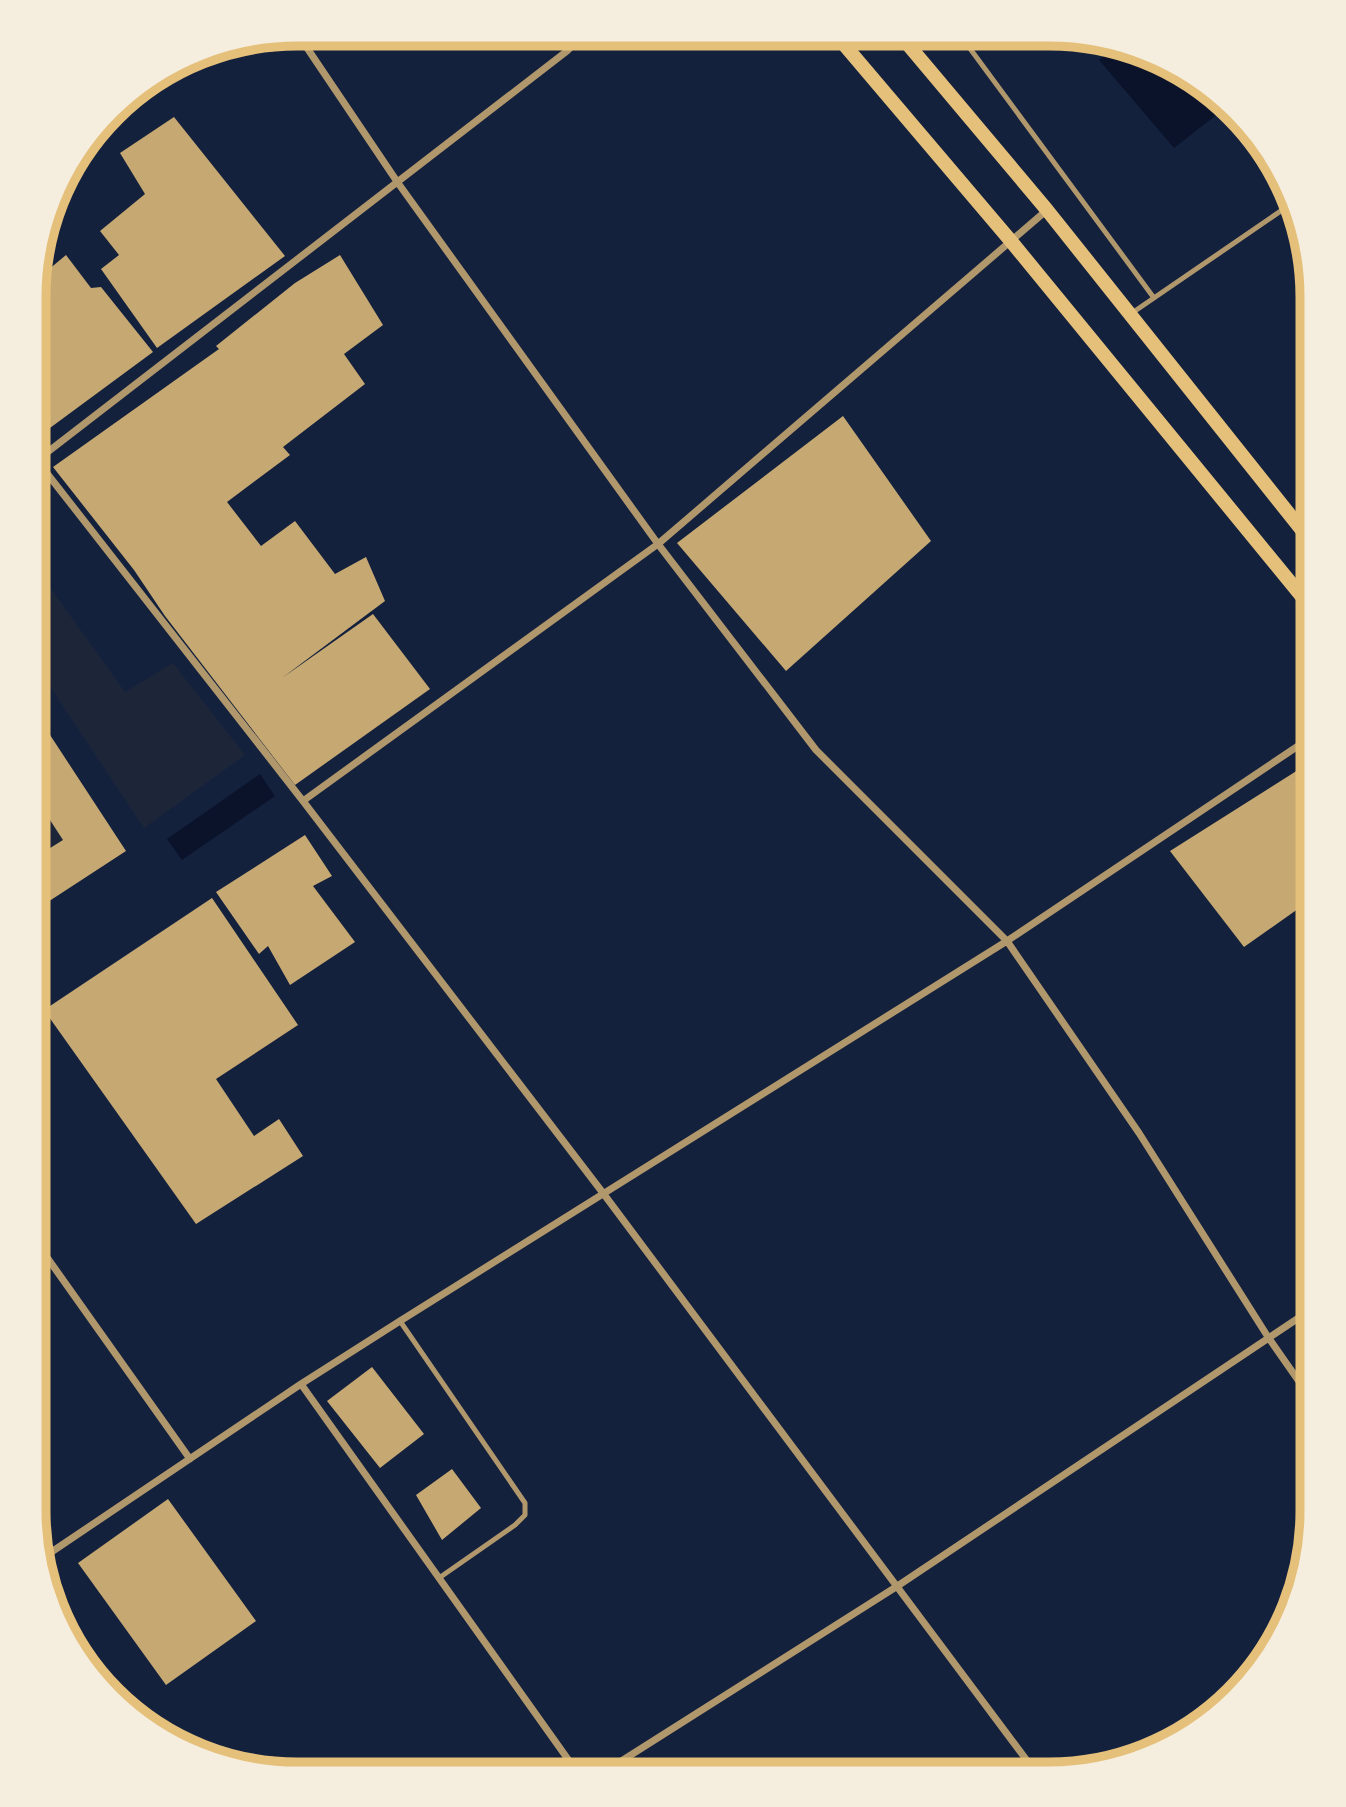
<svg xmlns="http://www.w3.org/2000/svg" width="1346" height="1807" viewBox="0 0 1346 1807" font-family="'PT Sans',sans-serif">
<rect width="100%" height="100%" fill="#14213d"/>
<path fill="#1d2539" d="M46 582 125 692 173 663 245 755 144 828 35 664V590Z
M35 797 63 840 34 858Z"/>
<path fill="#0b132b" d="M1115 47 1178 71 1215 116 1174 148 1099 60Z
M260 774 275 796 182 860 167 839Z"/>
<path fill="#c6a872" d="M681 34H708L695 47Z
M174 117 285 256 157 348 101 269 119 255 100 231 145 194 120 153Z
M66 255 91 288 101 287 153 352 35 439 36 280Z
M340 255 383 325 344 354 365 384 283 447 290 455 227 502 261 546 295 521 335 574 366 557 385 601 282 678 373 614 430 689 295 785 165 616 134 570 53 467 219 349 216 346 295 283Z
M843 416 931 541 786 671 677 543Z
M35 712 126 851 34 911V858L63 840 35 797Z
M1298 770 1313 789 1312 899 1244 947 1170 851Z
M305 835 332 876 313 886 355 942 290 985 268 946 259 954 216 892Z
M212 898 298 1025 216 1079 254 1136 279 1119 303 1156 196 1224 44 1010Z
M372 1367 424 1434 380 1468 327 1401Z
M452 1469 481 1508 442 1540 416 1495Z
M168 1499 256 1621 166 1685 78 1563Z"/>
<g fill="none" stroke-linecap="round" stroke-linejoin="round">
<path stroke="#b1986c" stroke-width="5" d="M960 35 1154 298
M1132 313 1291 204
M400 1321 525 1503V1515L515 1525 439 1578"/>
<path stroke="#b1986c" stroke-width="7" d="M297 33 398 183 658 544 816 750 1007 941 1139 1133 1268 1337 1312 1400
M35 458 303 801 603 1193 1037 1774
M36 461 567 51 584 34
M303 801 658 544 1047 210
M34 1239 190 1459
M301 1384 577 1772
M44 1557 301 1384 400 1321 1007 941 1313 736
M604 1772 896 1587 1312 1309"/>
<path stroke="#e5c07b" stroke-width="14" d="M836 35 1010 240 1313 610
M900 35 1047 210 1313 544"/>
</g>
<path d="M0 0H1346V1807H0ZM297 46H1049A251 251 0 0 1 1300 297V1511A251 251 0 0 1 1049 1762H297A251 251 0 0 1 46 1511V297A251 251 0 0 1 297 46Z" fill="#f5edde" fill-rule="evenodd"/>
<path fill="none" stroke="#e5c07b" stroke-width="9" d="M297 46H1049A251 251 0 0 1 1300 297V1511A251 251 0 0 1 1049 1762H297A251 251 0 0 1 46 1511V297A251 251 0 0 1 297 46Z"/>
</svg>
